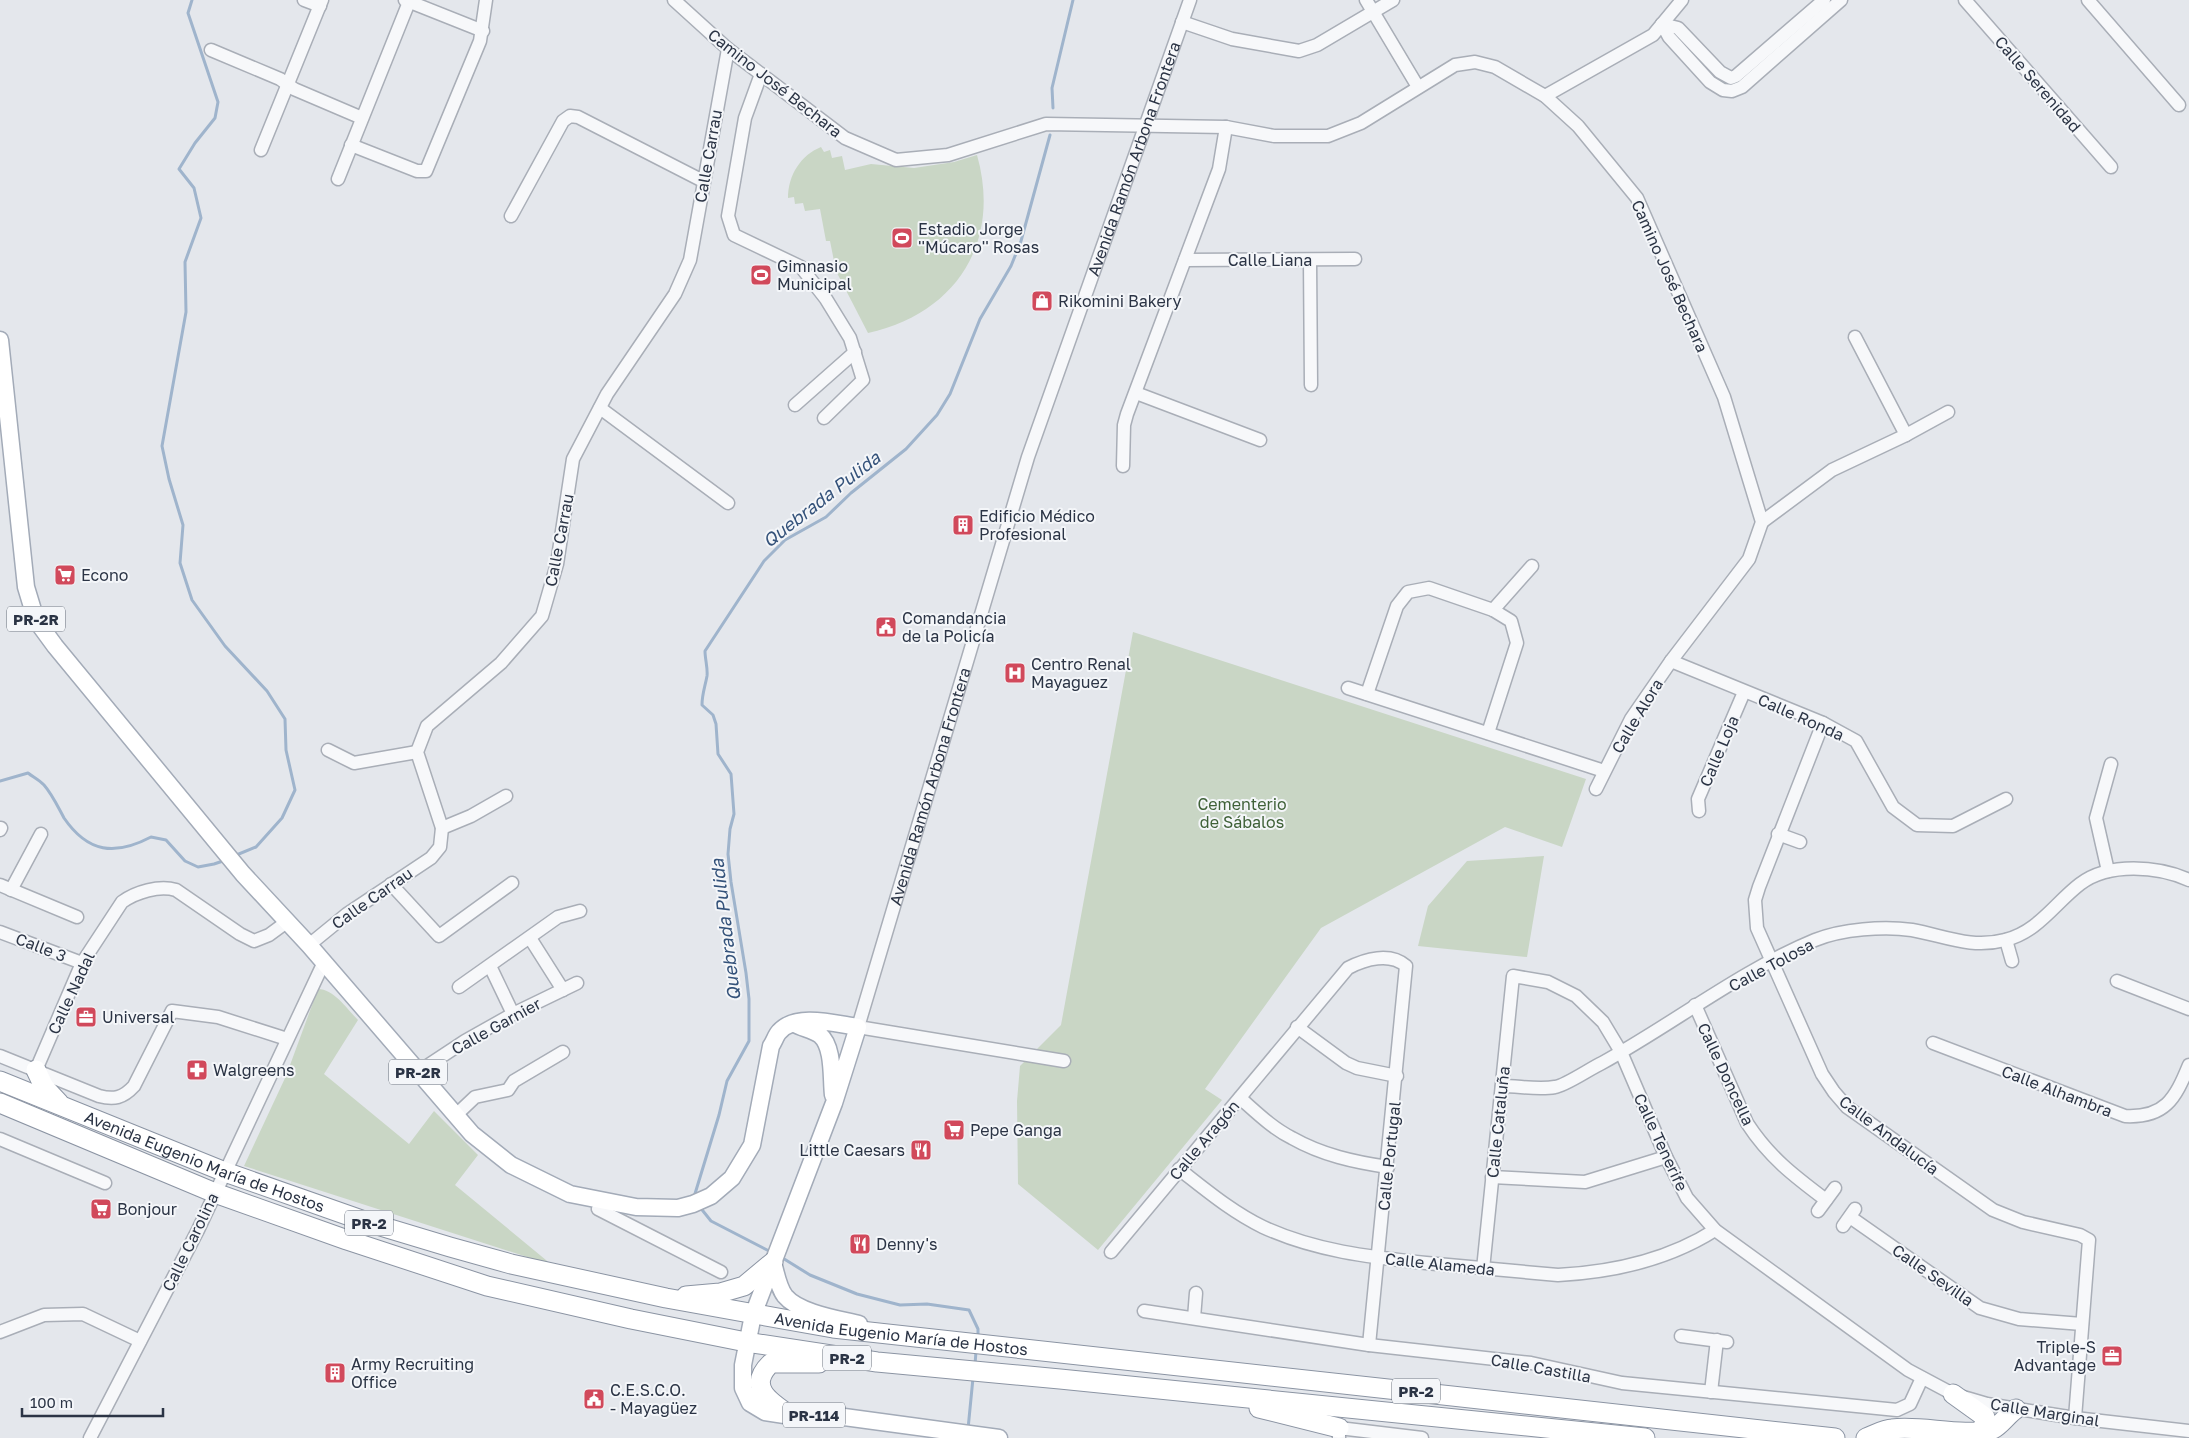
<svg xmlns="http://www.w3.org/2000/svg" width="2189" height="1438" viewBox="0 0 2189 1438" font-family="'Golos Text',sans-serif">
<rect width="100%" height="100%" fill="#e4e7ec"/>
<path fill="#c9d6c5" d="M821 147 824 152 830 150 832 158 842 156 845 170 871 164 914 168 954 162 977 155C1002 243 955 314 868 333L836 271 830 241H826L820 209 805 211 803 203 795 204 794 197 788 198C788 175 801 155 821 147Z
M1133 632 1586 779 1562 847 1505 827 1321 928 1205 1089 1222 1100 1098 1250 1018 1184 1017 1101 1020 1066 1061 1025Z
M1544 856 1527 957 1418 946 1428 906 1467 861Z
M318 989C334 989 347 1009 358 1020L324 1074 409 1144 434 1111 478 1155 455 1185 552 1265 244 1166 286 1076Z"/>
<g fill="none" stroke-linecap="round" stroke-linejoin="round">
<path stroke="#9fb4cc" stroke-width="3" d="M192 0 188 13 218 102 215 118 195 143 179 169 194 188 201 218 185 262 186 312 162 446 169 479 183 525 180 563 192 600 225 646 267 691 285 719 286 750 295 790 282 818 256 847 234 856
M1053 108 1052 88 1073 0
M0 781 28 773C33 777 39 780 44 785 52 794 58 807 64 818 88 853 115 856 151 837L166 840 185 861 198 867 214 864 226 860
M694 1197 719 1115 727 1081 749 1041V999L746 973 731 882 728 854 730 829 734 814 731 774 718 754 716 724 713 715 702 705C702 694 705 687 707 676 708 669 705 659 705 651L764 561 785 540 826 517 851 493 906 449 937 415 950 394 980 319 1011 266 1021 241 1050 135
M699 1206 711 1221 771 1252
M781 1257 810 1275 857 1294 900 1305 927 1304 969 1310 978 1329V1337
M975 1365 976 1351
M968 1429 973 1378"/>
<g stroke="#a9aeb7" stroke-width="15">
<g id="minor">
<path d="M304 0 320 6"/>
<path d="M405 0 483 31"/>
<path d="M674 0 728 49 845 138 896 160 948 155 1046 124 1226 127 1274 136H1328L1361 123 1455 65 1475 62 1495 67 1545 96 1578 126 1637 198 1724 397 1762 522 1749 559 1671 661 1631 719 1596 789"/>
<path d="M1366 0 1418 87"/>
<path d="M1965 0 2111 167"/>
<path d="M2088 0 2179 105"/>
<path d="M1182 22 1232 39 1299 51 1317 45 1393 0"/>
<path d="M1662 24 1669 37 1710 82 1723 90 1732 91 1742 87 1841 0"/>
<path d="M1662 24 1678 28 1720 72 1731 78 1736 76 1824 0"/>
<path d="M211 50 280 79 294 89 362 118"/>
<path d="M761 74 745 118 728 216 734 235 801 267 826 299 850 338 863 380 824 418"/>
<path d="M1545 96 1653 35 1682 0"/>
<path d="M351 145 417 171H426L480 41 486 0"/>
<path d="M261 150 322 0"/>
<path d="M338 179 409 2"/>
<path d="M511 216 563 121 570 116 578 117 703 181"/>
<path d="M1185 260 1355 259"/>
<path d="M1310 260 1311 385"/>
<path d="M1855 337 1906 435"/>
<path d="M1136 393 1260 440"/>
<path d="M795 405 855 352"/>
<path d="M600 408 728 503"/>
<path d="M1123 466 1124 425 1127 414 1219 169 1226 127"/>
<path d="M1762 522 1832 470 1906 435 1948 412"/>
<path d="M1493 610 1532 566"/>
<path d="M1671 661 1823 723 1856 741 1893 807 1917 825 1953 826 2006 799"/>
<path d="M1348 688 1604 771"/>
<path d="M1367 694 1397 606 1408 592 1429 588 1493 610 1511 621 1517 643 1488 733"/>
<path d="M1823 723 1759 887 1755 900 1757 928 1822 1074 1834 1092 1847 1107 1993 1210 2023 1222 2080 1235 2089 1240 2075 1418"/>
<path d="M328 750 354 763 417 752"/>
<path d="M1699 811 1698 799 1744 692"/>
<path d="M442 828 471 816 506 796"/>
<path d="M0 830 1 828"/>
<path d="M1778 834 1800 842"/>
<path d="M2108 871 2096 818 2111 764"/>
<path d="M391 884 439 936 512 883"/>
<path d="M0 885 77 917"/>
<path d="M11 890 41 834"/>
<path d="M0 932 82 963"/>
<path d="M530 938 563 990"/>
<path d="M2006 940 2012 961"/>
<path d="M309 945 347 914 431 858 440 847 442 828 417 752 427 726 501 663 542 616 557 564 573 459 607 394 675 294 690 260 728 49"/>
<path d="M490 966 513 1014"/>
<path d="M2117 981 2189 1009"/>
<path d="M459 987 558 917 580 911"/>
<path d="M1695 1005 1747 1123C1769 1157 1794 1176 1826 1200"/>
<path d="M1297 1027 1346 1063 1357 1068 1397 1076"/>
<path d="M1933 1043 2125 1116C2165 1118 2175 1099 2189 1065"/>
<path d="M0 1056 99 1096C114 1100 123 1098 134 1086L172 1011 218 1017 287 1039"/>
<path id="s1" d="M1064 1061 858 1027 1028 457 1190 0"/>
<path d="M36 1070 82 963 122 902C136 892 159 885 176 890L240 934 254 941 269 935 288 921"/>
<path d="M418 1072 465 1041 513 1014 577 983"/>
<path d="M1502 1086C1519 1086 1538 1090 1555 1087 1565 1086 1591 1068 1602 1063 1673 1024 1740 971 1815 940 1842 929 1884 926 1912 930 1945 936 1971 949 2005 940 2038 932 2055 903 2080 884 2109 862 2158 866 2189 880"/>
<path d="M1240 1098C1256 1112 1272 1128 1292 1138 1322 1155 1354 1162 1388 1167"/>
<path d="M456 1115 475 1097 508 1090 514 1081 563 1052"/>
<path d="M0 1139 105 1183"/>
<path d="M1179 1169C1206 1190 1232 1212 1263 1227 1315 1251 1369 1257 1426 1263 1470 1267 1514 1271 1558 1275 1614 1272 1668 1260 1715 1230"/>
<path d="M1492 1177 1585 1182 1666 1157"/>
<path d="M598 1209 721 1272"/>
<path d="M1818 1211 1835 1188"/>
<path d="M1850 1217 1980 1308 2019 1319 2082 1324"/>
<path d="M1843 1226 1855 1209"/>
<path d="M1111 1252 1348 968C1365 959 1390 952 1406 966L1369 1345"/>
<path d="M1483 1269 1513 976 1548 982 1576 996 1603 1022 1621 1052 1666 1157 1687 1198 1715 1230 1908 1370 1953 1394 1987 1404 2075 1418 2189 1431"/>
<path d="M1144 1311 1369 1345 1531 1363 1622 1383 1897 1410 1910 1404 1922 1378"/>
<path d="M1194 1318 1196 1293"/>
<path d="M0 1332 44 1315 83 1314 140 1341"/>
<path d="M1681 1336 1727 1342"/>
<path d="M1711 1392 1717 1340"/>
<path d="M90 1438 198 1230 324 962"/>
<path d="M1339 1438V1428L1422 1438"/>
</g>
</g>
<g stroke="#a3abb8" stroke-width="19">
<path id="major" d="M0 340 26 587 36 620 55 646 243 874 309 945 472 1134 511 1165 570 1194 636 1207 678 1208 693 1204 711 1196 732 1178 752 1145 771 1046C774 1042 776 1035 779 1032 796 1012 836 1024 858 1027L834 1103 753 1315 743 1365V1388L750 1403 765 1412 791 1416 822 1414 999 1438
M795 1024C802 1028 813 1030 820 1035 834 1047 831 1078 833 1095
M773 1262C776 1273 778 1287 785 1296 799 1313 838 1319 859 1324"/>
</g>
<g stroke="#8b94a3" stroke-width="21">
<g id="highway">
<path d="M36 1070 44 1087 59 1103"/>
<path id="s2" d="M0 1081 225 1172 367 1222 450 1247 511 1264 666 1298 833 1328 1835 1438"/>
<path d="M0 1103 215 1193 347 1240 487 1286 631 1319 746 1342 877 1362 1060 1379 1645 1438"/>
<path d="M686 1296 720 1293 744 1286 773 1262"/>
<path d="M1953 1394 1985 1417 1986 1422 1979 1433"/>
<path d="M1259 1408 1339 1428"/>
<path d="M791 1416C770 1402 746 1387 771 1363H819"/>
<path d="M1866 1438C1874 1435 1884 1429 1892 1429 1924 1425 1962 1438 1993 1429 2001 1425 2008 1414 2016 1409"/>
</g>
</g>
<use href="#minor" stroke="#f7f8fa" stroke-width="12"/>
<use href="#major" stroke="#fff" stroke-width="16"/>
<use href="#highway" stroke="#fff" stroke-width="19"/>
</g>
<defs>
<g id="stadium-square" transform="scale(1.125)"><rect x="-9" y="-9" width="18" height="18" rx="4" fill="#d1495b" stroke="#f4f6f9"/><path d="M0-5a6.5 5 0 1 0 0 10a6.5 5 0 1 0 0-10ZM-3.5-1.8h7v3.6h-7Z" fill="#fff"/></g>
<g id="shop-square" transform="scale(1.125)"><rect x="-9" y="-9" width="18" height="18" rx="4" fill="#d1495b" stroke="#f4f6f9"/><path d="M-5-2.5h2.3a2.7 3.5 0 0 1 5.4 0H5L5.5 6h-11ZM-1.5-2.5h3a1.5 2.3 0 0 0-3 0Z" fill="#fff"/></g>
<g id="building-square" transform="scale(1.125)"><rect x="-9" y="-9" width="18" height="18" rx="4" fill="#d1495b" stroke="#f4f6f9"/><path d="M-4-6H4V6H1V3H-1V6H-4ZM-2.5-4.3h1.7v1.8h-1.7ZM.8-4.3h1.7v1.8H.8ZM-2.5-1h1.7V.8h-1.7ZM.8-1h1.7V.8H.8Z" fill="#fff"/></g>
<g id="supermarket-square" transform="scale(1.125)"><rect x="-9" y="-9" width="18" height="18" rx="4" fill="#d1495b" stroke="#f4f6f9"/><path d="M-6-5.5h2.5l.6 2H6L4.5 2H-2.5L-4.4-4H-6ZM-1.5 3.2a1.3 1.3 0 1 0 .1 0ZM3 3.2a1.3 1.3 0 1 0 .1 0Z" fill="#fff"/></g>
<g id="civic-square" transform="scale(1.125)"><rect x="-9" y="-9" width="18" height="18" rx="4" fill="#d1495b" stroke="#f4f6f9"/><path d="M-.6-6.5H3V-4.5H.6V-3L4-1V1h2V6H-6V1h2V-1L-.6-3ZM-1.2 2.5V6h2.4V2.5Z" fill="#fff"/></g>
<g id="hospital-square" transform="scale(1.125)"><rect x="-9" y="-9" width="18" height="18" rx="4" fill="#d1495b" stroke="#f4f6f9"/><path d="M-5-5h3v3.5h4V-5h3V5h-3V1.5h-4V5h-3Z" fill="#fff"/></g>
<g id="office-square" transform="scale(1.125)"><rect x="-9" y="-9" width="18" height="18" rx="4" fill="#d1495b" stroke="#f4f6f9"/><path d="M-6-3h4V-5.5h4V-3h4V5H-6ZM-1-4.5V-3h2v-1.5ZM-6 0V1H6V0Z" fill="#fff"/></g>
<g id="pharmacy-square" transform="scale(1.125)"><rect x="-9" y="-9" width="18" height="18" rx="4" fill="#d1495b" stroke="#f4f6f9"/><path d="M-2-6h4v4h4v4h-4v4h-4v-4h-4v-4h4Z" fill="#fff"/></g>
<g id="restaurant-square" transform="scale(1.125)"><rect x="-9" y="-9" width="18" height="18" rx="4" fill="#d1495b" stroke="#f4f6f9"/><path d="M-5-6h1v4h1v-4h1v4h1v-4h1v5L-1.5 .5V6h-2V.5L-5-1ZM5-6V6H3V1.5H1.5Q1.5-4 5-6Z" fill="#fff"/></g>
</defs>
<g fill-rule="evenodd">
<use href="#stadium-square" x="902" y="238"/>
<use href="#stadium-square" x="761" y="275"/>
<use href="#shop-square" x="1042" y="301"/>
<use href="#building-square" x="963" y="525"/>
<use href="#supermarket-square" x="65" y="575"/>
<use href="#civic-square" x="886" y="627"/>
<use href="#hospital-square" x="1015" y="673"/>
<use href="#office-square" x="86" y="1017"/>
<use href="#pharmacy-square" x="197" y="1070"/>
<use href="#supermarket-square" x="954" y="1130"/>
<use href="#restaurant-square" x="921" y="1150"/>
<use href="#supermarket-square" x="101" y="1209"/>
<use href="#restaurant-square" x="860" y="1244"/>
<use href="#office-square" x="2112" y="1356"/>
<use href="#building-square" x="335" y="1373"/>
<use href="#civic-square" x="594" y="1399"/>
</g>
<g text-anchor="middle" dominant-baseline="central" stroke-width="4" stroke-linejoin="round" paint-order="stroke">
<g fill="#f4f6f9" stroke="#676e7b" stroke-width="1">
<rect x="7" y="606.5" width="58" height="25" rx="4"/>
<rect x="389" y="1059.5" width="58" height="25" rx="4"/>
<rect x="345" y="1210.5" width="48" height="25" rx="4"/>
<rect x="823" y="1345.5" width="48" height="25" rx="4"/>
<rect x="1392" y="1378.5" width="48" height="25" rx="4"/>
<rect x="783" y="1402.5" width="62" height="25" rx="4"/>
</g>
<g font-size="15" font-weight="bold" fill="#2b3445">
<text x="36" y="619">PR-2R</text>
<text x="418" y="1072">PR-2R</text>
<text x="369" y="1223">PR-2</text>
<text x="847" y="1358">PR-2</text>
<text x="1416" y="1391">PR-2</text>
<text x="814" y="1415">PR-114</text>
</g>
<g font-size="16" fill="#2b3445" stroke="#f4f6f9">
<text transform="translate(775 83) rotate(38)">Camino José Bechara</text>
<text transform="translate(2038 84) rotate(49)">Calle Serenidad</text>
<text transform="translate(708 156) rotate(-80)">Calle Carrau</text>
<text stroke="none"><textPath href="#s1" startOffset="1120">Avenida Ramón Arbona Frontera</textPath></text>
<text x="1270" y="260">Calle Liana</text>
<text transform="translate(1670 276) rotate(66)">Camino José Bechara</text>
<text transform="translate(559 540) rotate(-79)">Calle Carrau</text>
<text transform="translate(1637 716) rotate(-59)">Calle Alora</text>
<text transform="translate(1801 717) rotate(24)">Calle Ronda</text>
<text transform="translate(1719 751) rotate(-67)">Calle Loja</text>
<text stroke="none"><textPath href="#s1" startOffset="460">Avenida Ramón Arbona Frontera</textPath></text>
<text transform="translate(372 898) rotate(-35)">Calle Carrau</text>
<text transform="translate(41 947) rotate(21)">Calle 3</text>
<text transform="translate(1771 965) rotate(-28)">Calle Tolosa</text>
<text transform="translate(71 993) rotate(-65)">Calle Nadal</text>
<text transform="translate(496 1026) rotate(-29)">Calle Garnier</text>
<text transform="translate(1726 1074) rotate(65)">Calle Doncella</text>
<text transform="translate(2057 1091) rotate(21)">Calle Alhambra</text>
<text transform="translate(1498 1122) rotate(-84)">Calle Cataluña</text>
<text transform="translate(1889 1135) rotate(37)">Calle Andalucía</text>
<text transform="translate(1204 1140) rotate(-50)">Calle Aragón</text>
<text transform="translate(1661 1142) rotate(65)">Calle Tenerife</text>
<text transform="translate(1389 1156) rotate(-84)">Calle Portugal</text>
<text stroke="none"><textPath href="#s2" startOffset="220">Avenida Eugenio María de Hostos</textPath></text>
<text transform="translate(190 1242) rotate(-64)">Calle Carolina</text>
<text transform="translate(1440 1264) rotate(6)">Calle Alameda</text>
<text transform="translate(1933 1275) rotate(35)">Calle Sevilla</text>
<text stroke="none"><textPath href="#s2" startOffset="940">Avenida Eugenio María de Hostos</textPath></text>
<text transform="translate(1541 1368) rotate(10)">Calle Castilla</text>
<text transform="translate(2045 1412) rotate(9)">Calle Marginal</text>
</g>
<g font-size="16" fill="#2b3445" stroke="#f4f6f9" text-anchor="start">
<text x="918" y="229">Estadio Jorge<tspan x="918" dy="18">''Múcaro'' Rosas</tspan></text>
<text x="777" y="266">Gimnasio<tspan x="777" dy="18">Municipal</tspan></text>
<text x="1058" y="301">Rikomini Bakery</text>
<text x="979" y="516">Edificio Médico<tspan x="979" dy="18">Profesional</tspan></text>
<text x="81" y="575">Econo</text>
<text x="902" y="618">Comandancia<tspan x="902" dy="18">de la Policía</tspan></text>
<text x="1031" y="664">Centro Renal<tspan x="1031" dy="18">Mayaguez</tspan></text>
<text x="102" y="1017">Universal</text>
<text x="213" y="1070">Walgreens</text>
<text x="970" y="1130">Pepe Ganga</text>
<text x="905" y="1150" text-anchor="end">Little Caesars</text>
<text x="117" y="1209">Bonjour</text>
<text x="876" y="1244">Denny's</text>
<text x="2096" y="1347" text-anchor="end">Triple-S<tspan x="2096" dy="18">Advantage</tspan></text>
<text x="351" y="1364">Army Recruiting<tspan x="351" dy="18">Office</tspan></text>
<text x="610" y="1390">C.E.S.C.O.<tspan x="610" dy="18">- Mayagüez</tspan></text>
</g>
<g font-size="16" fill="#3f6138" stroke="#f4f6f9">
<text x="1242" y="804">Cementerio<tspan x="1242" dy="18">de Sábalos</tspan></text>
</g>
<g font-size="18" font-style="italic" fill="#34527a" stroke="#f4f6f9">
<text transform="translate(821 499) rotate(-38)">Quebrada Pulida</text>
<text transform="translate(725 930) rotate(-97)">Quebrada Pulida</text>
</g>
</g>
<path d="M22 1408v8h141v-8" fill="none" stroke="#2b3445" stroke-width="2.5"/>
<text x="30" y="1408" font-size="15" fill="#2b3445" stroke="#f4f6f9" stroke-width="4" paint-order="stroke">100 m</text>
</svg>
